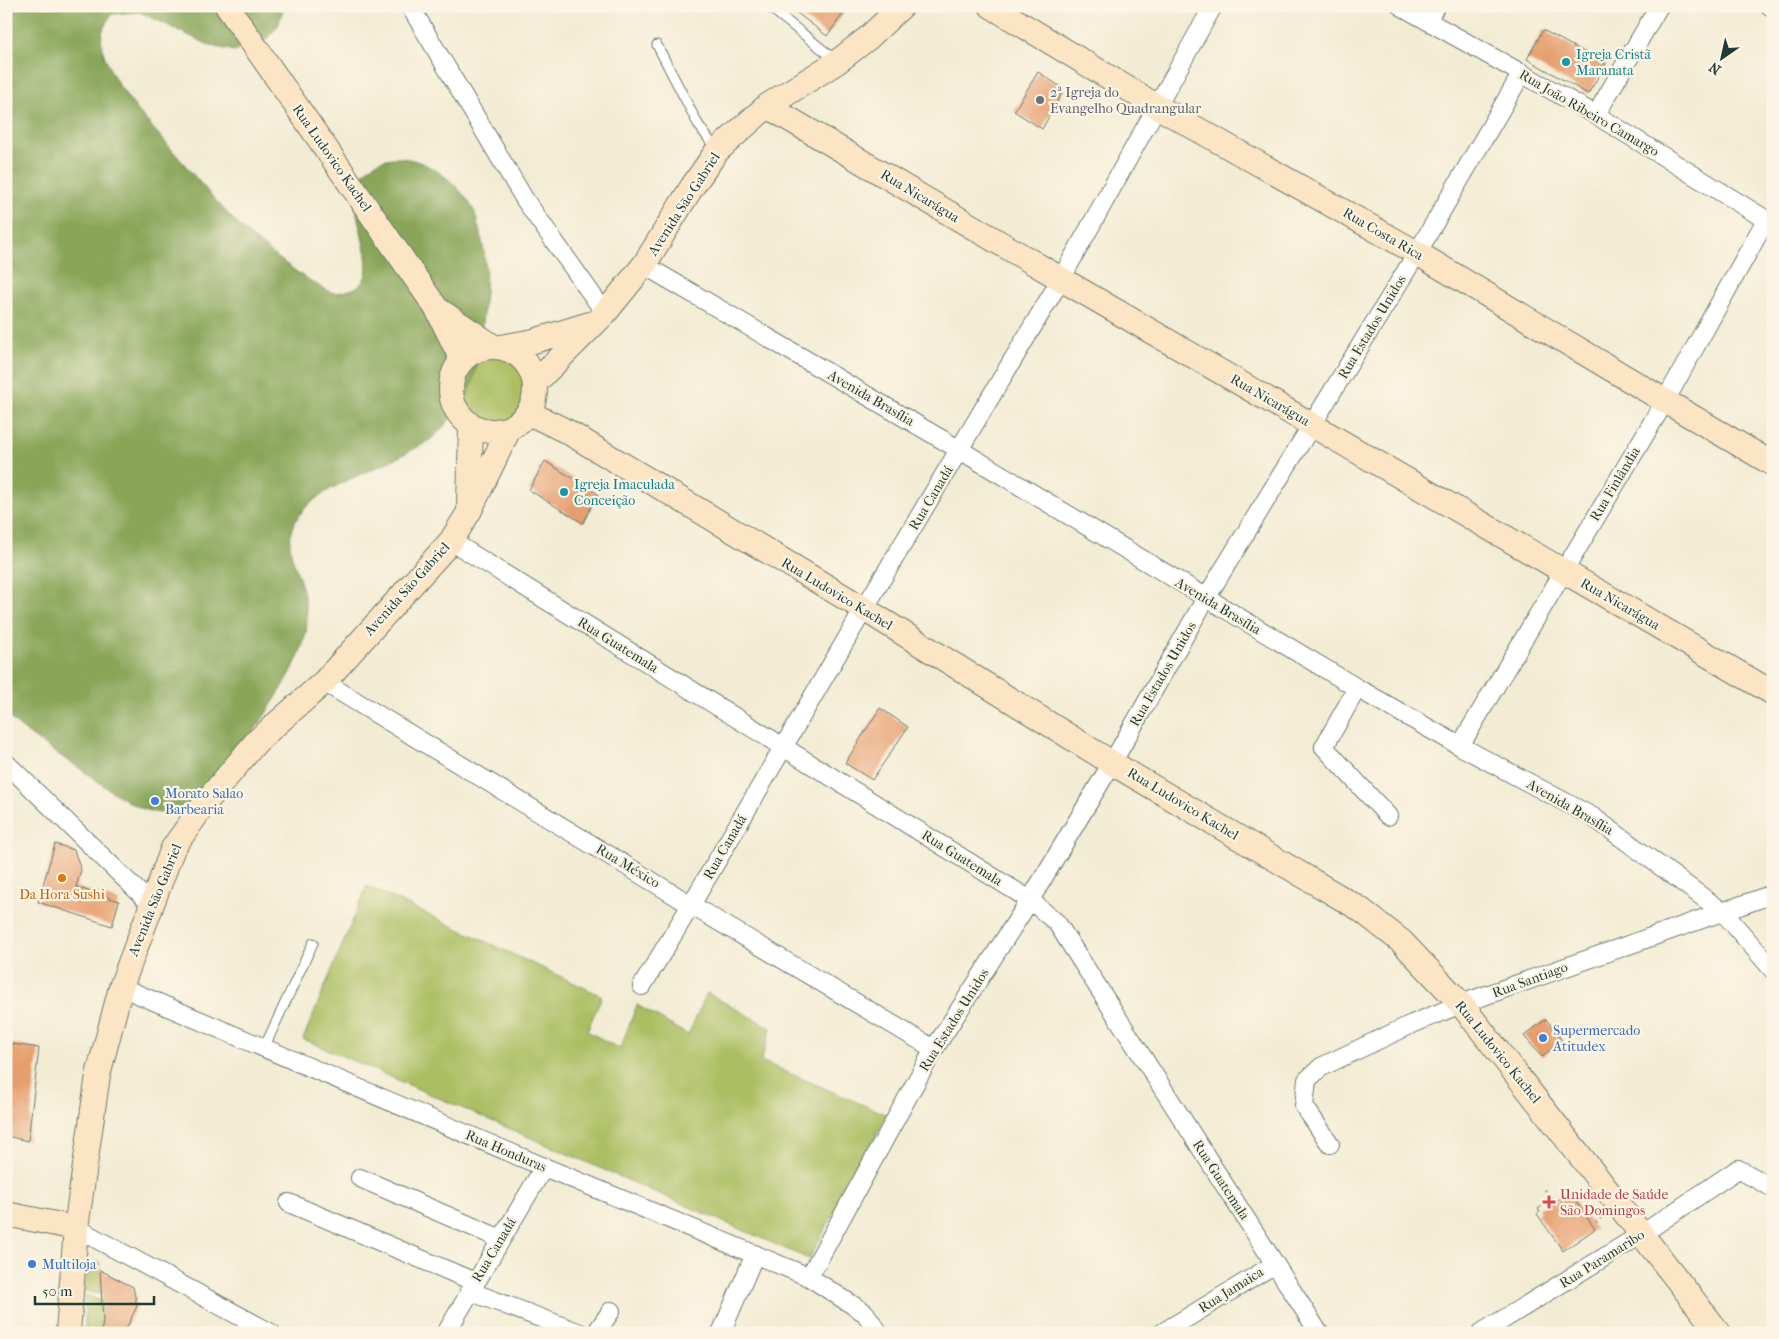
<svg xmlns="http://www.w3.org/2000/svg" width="1779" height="1339" viewBox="0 0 1779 1339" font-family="'IM FELL French Canon',serif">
<rect width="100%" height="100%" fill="#fcf5e5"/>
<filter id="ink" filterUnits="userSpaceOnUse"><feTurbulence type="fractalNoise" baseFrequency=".02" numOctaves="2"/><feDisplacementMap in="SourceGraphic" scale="10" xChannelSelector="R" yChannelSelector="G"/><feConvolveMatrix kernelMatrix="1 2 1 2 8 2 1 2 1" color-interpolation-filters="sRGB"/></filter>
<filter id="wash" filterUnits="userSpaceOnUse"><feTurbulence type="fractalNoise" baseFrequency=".0096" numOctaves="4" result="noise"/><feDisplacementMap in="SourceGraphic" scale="20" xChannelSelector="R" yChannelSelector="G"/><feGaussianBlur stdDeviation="1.12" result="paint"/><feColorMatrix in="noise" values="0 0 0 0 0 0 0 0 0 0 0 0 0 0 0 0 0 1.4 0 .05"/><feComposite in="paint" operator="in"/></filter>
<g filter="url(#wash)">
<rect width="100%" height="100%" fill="#f3ecd4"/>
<path fill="#abbe62" stroke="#657e4b" d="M487 353C494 354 503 354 510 357 517 359 522 366 526 372 551 413 478 457 457 395L477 356Z
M367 886 602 996 587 1031 620 1049 637 1005 688 1035 707 993 771 1028 761 1061 887 1115 809 1259 303 1039Z
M100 1262 101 1294 84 1291 87 1265Z
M85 1295 102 1301 103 1321 101 1333H85Z"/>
<path fill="#88a558" stroke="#547146" d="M6 6H284L278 26 263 43 235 51 211 46 140 12 112 14C103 27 99 34 103 51 114 89 147 120 172 150 195 176 217 204 242 228 257 243 316 289 334 293 339 293 345 291 350 290 396 276 328 198 370 167 405 140 459 178 475 213 477 218 477 223 479 229 485 252 487 268 485 292 482 321 481 352 473 381 469 398 445 427 431 439 425 444 417 447 410 451 389 463 366 471 344 482 326 491 305 503 295 522 283 543 295 564 301 584 305 597 309 618 306 632 298 669 274 700 254 732 243 750 205 804 186 810 177 813 163 814 154 812 128 806 99 782 78 767 53 751 27 735 6 714Z"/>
<g id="blocks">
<path fill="#e69e6e" d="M788 6H849L827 36Z
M1543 30 1606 64 1588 94 1527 59Z
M1038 72 1064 89 1042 129 1014 111Z
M545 461 598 494 583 523 529 490Z
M880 708 908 727 872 780 845 763Z
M55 844 74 850 81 870 76 887 119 901 112 926 38 902Z
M1546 1019 1562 1040 1542 1057 1524 1036Z
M6 1043 39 1048 28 1141 6 1136Z
M1569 1192 1595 1229 1563 1251 1537 1214 1540 1212 1538 1209 1550 1200 1553 1204Z
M100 1270 133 1287 137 1306 124 1333H101L103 1321Z"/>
</g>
</g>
<g filter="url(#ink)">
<use href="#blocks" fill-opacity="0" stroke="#697a6c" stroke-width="1"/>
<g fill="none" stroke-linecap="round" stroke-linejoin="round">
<g stroke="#697a6c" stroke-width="11">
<path id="lane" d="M768 6 837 61
M657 45 698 124 717 151
M264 1048 313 943"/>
</g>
<g stroke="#697a6c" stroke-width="20">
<path id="street" d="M410 6 525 200 605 313
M1401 6 1596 115 1773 224
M1770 6 1773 8
M1427 20 1436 6
M1596 115 1659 6
M644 265 960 450 1357 688 1460 746 1593 817 1723 912 1773 970
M451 541 1030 900 1057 923 1319 1333
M324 682 691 905 934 1049
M1357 688 1324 747 1388 816
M1460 746 1665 401 1766 220
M6 763 151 904
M642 986 691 905 864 609 1061 279 1213 6
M121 987 544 1167 809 1277 865 1313 879 1333
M1330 1144 1304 1106 1307 1080 1321 1067 1412 1024 1461 1004 1773 894
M360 1178 501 1239
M289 1203 475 1282
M76 1228 271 1333
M809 1277 934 1049 1030 900 1112 763 1206 598 1417 253 1522 73
M469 1291 580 1333
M446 1333 544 1167
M596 1333 611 1311
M721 1333 755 1254
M1162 1333 1275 1264
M1481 1333 1642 1234 1738 1169 1773 1188"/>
</g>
<g stroke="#697a6c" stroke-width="26">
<path id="secondary" d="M227 6 437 309 462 360
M991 6 1158 107 1417 253 1665 401 1773 464
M767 106 1061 279 1773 693
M437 309 494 347
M451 389a42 42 0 1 1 84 0a42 42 0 1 1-84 0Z
M501 347 534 341 593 323
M535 383 605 313 644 265 692 187 717 151 767 106 837 62 868 38 902 6
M529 413 568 432 864 609 1112 763 1360 909 1402 942 1461 1004 1719 1333
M469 505 471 425
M6 1214 76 1228
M68 1333 76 1228 98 1075 121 987 173 848 205 803 257 741 324 682 451 541 469 512 509 429"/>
</g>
<path stroke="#697a6c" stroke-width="3" stroke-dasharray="1 4" stroke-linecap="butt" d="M1545 1190 1554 1202
M1596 1222 1604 1215"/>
<use href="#lane" stroke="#fff" stroke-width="9"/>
<use href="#street" stroke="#fff" stroke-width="18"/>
<use href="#secondary" stroke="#fce5c4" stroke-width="24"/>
</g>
</g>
<g fill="#0f9aa8" stroke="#fcf5e5" stroke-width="2">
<circle cx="1566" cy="62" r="5"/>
<circle cx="564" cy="492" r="5"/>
</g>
<circle fill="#6b7280" stroke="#fcf5e5" stroke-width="2" cx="1040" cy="100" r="5"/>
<g fill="#3f7fe0" stroke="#fcf5e5" stroke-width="2">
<circle cx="155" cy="801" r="5"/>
<circle cx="1543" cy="1038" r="5"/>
<circle cx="32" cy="1264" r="5"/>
</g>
<circle fill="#e8710a" stroke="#fcf5e5" stroke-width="2" cx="62" cy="878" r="5"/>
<path fill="#e0444e" stroke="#fcf5e5" stroke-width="2" d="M1546.5 1194.5h5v5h5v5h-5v5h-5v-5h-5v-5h5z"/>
<g text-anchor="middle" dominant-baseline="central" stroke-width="4.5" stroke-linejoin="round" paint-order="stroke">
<g font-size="14" fill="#0d838f" stroke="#fcf5e5" text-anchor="start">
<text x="1576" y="54">Igreja Cristã<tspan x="1576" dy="16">Maranata</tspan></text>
<text x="574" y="484">Igreja Imaculada<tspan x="574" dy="16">Conceição</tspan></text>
</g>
<g font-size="14" fill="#5b616d" stroke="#fcf5e5" text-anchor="start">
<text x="1050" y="92">2ª Igreja do<tspan x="1050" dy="16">Evangelho Quadrangular</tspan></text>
</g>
<g font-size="14" fill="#1f3d34" stroke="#fcf5e5">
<text transform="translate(1589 113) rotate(30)">Rua João Ribeiro Camargo</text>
<text transform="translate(332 158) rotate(55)">Rua Ludovico Kachel</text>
<text transform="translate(920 196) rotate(31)">Rua Nicarágua</text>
<text transform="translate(684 204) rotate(-57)">Avenida São Gabriel</text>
<text transform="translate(1383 234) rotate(30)">Rua Costa Rica</text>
<text transform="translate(1372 327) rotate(-59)">Rua Estados Unidos</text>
<text transform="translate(871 398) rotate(30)">Avenida Brasília</text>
<text transform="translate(1270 400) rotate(30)">Rua Nicarágua</text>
<text transform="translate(1615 484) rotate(-59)">Rua Finlândia</text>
<text transform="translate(931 498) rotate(-59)">Rua Canadá</text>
<text transform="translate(407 589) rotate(-48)">Avenida São Gabriel</text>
<text transform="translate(837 594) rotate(31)">Rua Ludovico Kachel</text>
<text transform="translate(1620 604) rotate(30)">Rua Nicarágua</text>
<text transform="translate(1218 606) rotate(31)">Avenida Brasília</text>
<text transform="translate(618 645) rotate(32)">Rua Guatemala</text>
<text transform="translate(1163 674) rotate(-60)">Rua Estados Unidos</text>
<text transform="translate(1183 804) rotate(31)">Rua Ludovico Kachel</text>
<text transform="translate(1570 807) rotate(30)">Avenida Brasília</text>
<text transform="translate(725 847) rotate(-60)">Rua Canadá</text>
<text transform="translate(962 858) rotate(32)">Rua Guatemala</text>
<text transform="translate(628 866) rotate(31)">Rua México</text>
<text transform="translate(155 900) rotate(-68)">Avenida São Gabriel</text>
<text transform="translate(1530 980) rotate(-20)">Rua Santiago</text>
<text transform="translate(954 1020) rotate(-58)">Rua Estados Unidos</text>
<text transform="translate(1498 1052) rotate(51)">Rua Ludovico Kachel</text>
<text transform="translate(506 1151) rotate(23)">Rua Honduras</text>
<text transform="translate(1221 1180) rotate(57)">Rua Guatemala</text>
<text transform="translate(494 1250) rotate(-59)">Rua Canadá</text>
<text transform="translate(1602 1259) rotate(-32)">Rua Paramaribo</text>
<text transform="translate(1231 1290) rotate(-32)">Rua Jamaica</text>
</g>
<g font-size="14" fill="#366cbe" stroke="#fcf5e5" text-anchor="start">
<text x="165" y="793">Morato Salao<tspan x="165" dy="16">Barbearia</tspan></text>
<text x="1553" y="1030">Supermercado<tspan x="1553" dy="16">Atitudex</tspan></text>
<text x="42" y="1264">Multiloja</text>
</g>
<g font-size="14" fill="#c56008" stroke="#fcf5e5">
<text x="62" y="894">Da Hora Sushi</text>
</g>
<g font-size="14" fill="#be3a42" stroke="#fcf5e5" text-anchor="start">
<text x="1560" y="1194">Unidade de Saúde<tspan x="1560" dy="16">São Domingos</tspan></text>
</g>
</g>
<rect width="1779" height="1339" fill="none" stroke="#fcf5e5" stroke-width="25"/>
<g transform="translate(1722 58) rotate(214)" stroke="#fcf5e5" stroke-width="4" paint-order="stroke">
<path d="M0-4L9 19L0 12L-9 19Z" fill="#1f3d34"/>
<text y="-8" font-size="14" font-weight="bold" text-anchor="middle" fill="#1f3d34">N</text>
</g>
<path d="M35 1296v8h119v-8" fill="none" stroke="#1f3d34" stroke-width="2.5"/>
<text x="42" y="1296" font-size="15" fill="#1f3d34" stroke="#fcf5e5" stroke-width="4" paint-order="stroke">50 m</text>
</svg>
